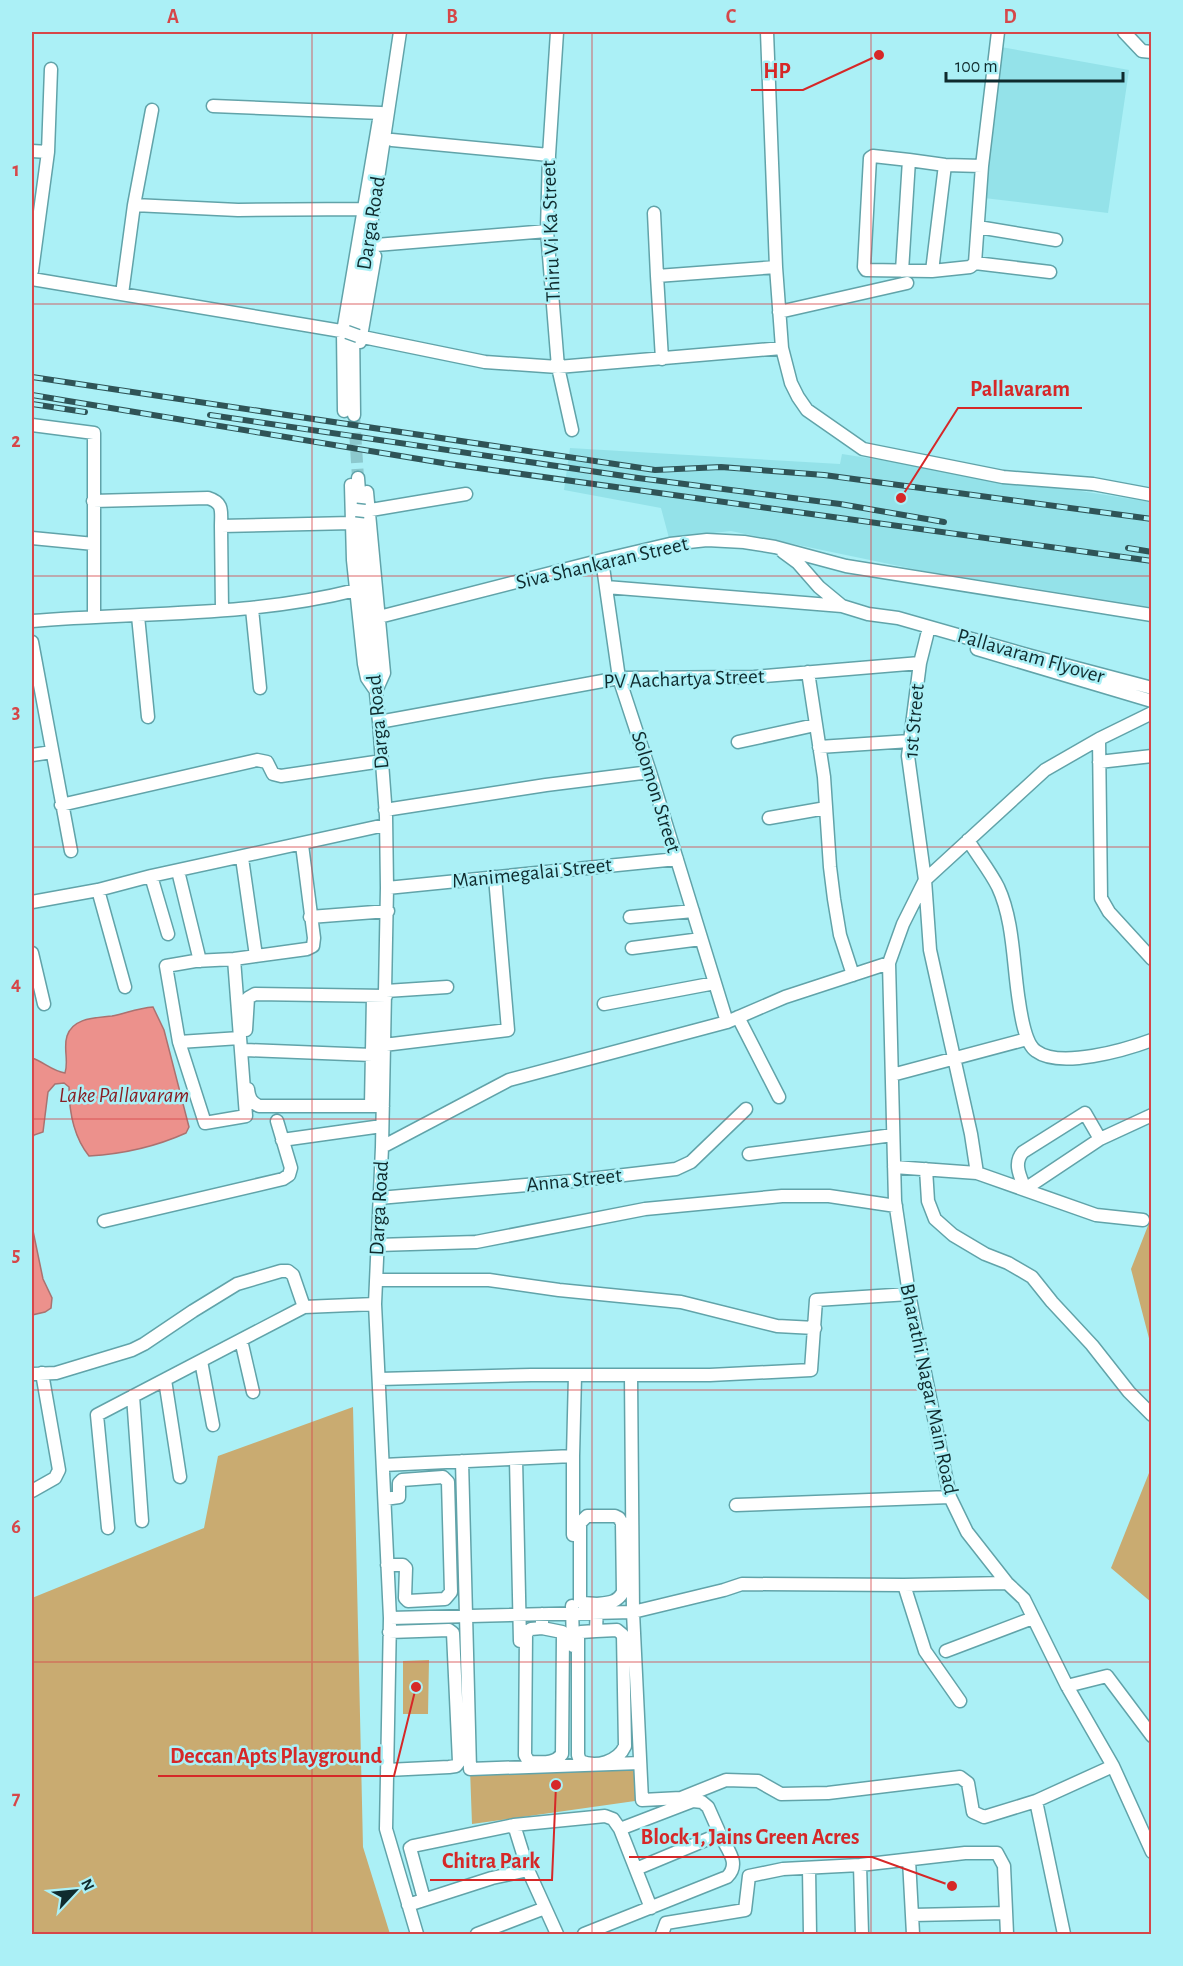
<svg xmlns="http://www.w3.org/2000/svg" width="1183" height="1966" viewBox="0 0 1183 1966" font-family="'Alegreya Sans',sans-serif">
<rect width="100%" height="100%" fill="#abf0f6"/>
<path fill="#94e2e9" d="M1001 47 1129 70 1108 213 984 198Z
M570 448 840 464 842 454 1151 502V607L918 570 731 531 669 538 661 508 564 490Z"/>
<path fill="#c9ab71" d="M1151 1218H1152L1151 1346 1131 1269Z
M353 1407 363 1847 390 1934H32V1598L204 1528 218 1456Z
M1151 1468V1602L1111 1568Z
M429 1660 428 1714H403V1661Z
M640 1766 642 1800 472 1824 470 1769Z"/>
<path fill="#ec918c" stroke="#aa7270" stroke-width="1.5" d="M153 1007 164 1030 189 1127 186 1133C155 1147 123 1154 89 1156 73 1136 69 1112 69 1087L64 1083 55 1084 48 1092 43 1132 34 1135 32 1139V1058C44 1062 52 1071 65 1073 69 1061 63 1048 67 1036 73 1017 97 1018 112 1016 126 1013 139 1008 153 1007Z
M32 1226 43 1279 52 1298 51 1308 45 1312 32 1315Z"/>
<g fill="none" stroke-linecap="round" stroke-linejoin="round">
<path stroke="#8cc9ce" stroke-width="12" stroke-dasharray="12 6" stroke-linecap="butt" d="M354 415 358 478"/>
<g stroke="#61a3a9" stroke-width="15">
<path id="minor" d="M557 32 549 155 547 231 558 367 572 430
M767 32 776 267 782 348 791 383 798 397 807 410 863 449 1003 477 1093 484 1152 495
M1124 32 1142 51 1152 52
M213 106 381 113
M392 140 549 155
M32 151 48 152 32 271
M48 152 51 69
M909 160 873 156 870 158 864 267 866 270 932 271 945 165
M134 205 238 210 364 209
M654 213 657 276
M978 227 1056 240
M376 245 547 231
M975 263 982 166 998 32
M902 271 909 160 945 165 982 166
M932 271 970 267 975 263 1050 272
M32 279 347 332
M122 294 134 205 152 110
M779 312 907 283
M358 336 485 362 558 367 782 348
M360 342 375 256
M662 359 657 276 776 267
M344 411 343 332 379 120
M354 415 353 326 368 245 400 32
M32 425 94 433V616
M358 478 369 626 379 722 386 816 387 888 382 1147 375 1304 390 1618 386 1829 417 1934
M351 485 353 560 364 664 367 678 376 691 384 673 367 492
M93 501 208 498C224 503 221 511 221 526L352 523
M365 511 466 494
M221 526 222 610
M32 538 94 544
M783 552 798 563 819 587 842 606 868 614 898 618 1031 656 1152 688
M602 560 619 678 650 772 727 1022
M606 587 842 606
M252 609 260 688
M138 616 148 717
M379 617 602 560 670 544 707 540 744 542 775 547 846 566 1152 615
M32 621C140 612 250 617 356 590
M927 635 920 663 908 756 925 880 930 950 971 1134 977 1173
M32 642 71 851
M977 649 1152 701
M808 672 824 777 830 867 834 899 840 935 853 975
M1152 713 1099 739 1045 770 925 880 903 924 889 963 895 1201 909 1294 950 1497 967 1532 1007 1583 1024 1599 1067 1686 1113 1766 1152 1852
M379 722 619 678 754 677 920 663
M1099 739 1101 898 1109 912 1152 959
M738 742 815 725
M819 747 910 741
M32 755 52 752
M1099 762 1152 756
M61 805 257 760 267 762 273 774 281 776 382 761
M385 810 546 785 650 772
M769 818 826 808
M968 840C977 855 990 871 998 887 1013 919 1013 960 1018 995 1020 1009 1024 1043 1036 1051 1060 1069 1125 1050 1152 1040
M242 858 256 956
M178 871 200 961
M151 876 168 934
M387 888 677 859
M98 890 125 987
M32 902 98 890 151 876 385 825
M310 917 388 911
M630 917 693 911
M632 948 701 939
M32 953 44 1004
M234 959 246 1116 205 1123 179 1042 166 966 195 961 234 959 307 949 313 946 314 938 302 845
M386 991 447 987
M604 1004 715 983
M738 1017 779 1097
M246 1030 248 998 255 994 386 996
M179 1042 240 1038
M384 1045 508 1030 495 877
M246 1050 372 1055
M892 1075 1027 1039
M248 1089C249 1098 251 1102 259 1106H383
M371 1106 373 996
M1100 1139 1085 1113 1023 1152C1013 1163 1020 1176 1025 1189L1100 1139 1152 1115
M282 1140 382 1126
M382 1147 509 1080 727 1022 785 997 889 963
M749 1154 893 1135
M894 1167 977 1173 1096 1215 1143 1220
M926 1169 928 1201 935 1219 953 1235 985 1254 1008 1263 1032 1277 1052 1302 1092 1345 1129 1392 1152 1415
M379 1198 572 1181 676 1169 691 1162 746 1109
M104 1221 283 1179 289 1175 291 1168 277 1121
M377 1245 476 1242 645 1209 782 1196H829L896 1206
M376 1280H489L559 1290 681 1302 777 1326 815 1328
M241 1340 253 1392
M201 1361 213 1425
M32 1374 56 1373 132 1350 144 1344 193 1311 237 1284 281 1271H288L293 1275 304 1307 375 1304
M631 1375 633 1612 642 1800 681 1798 726 1780 758 1781 781 1794 828 1793 960 1777 968 1783 973 1812 984 1817 1036 1801 1113 1766
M379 1379 531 1375H710L811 1370 816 1300 909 1294
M165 1380 180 1477
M133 1396 142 1521
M573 1456 575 1375
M516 1459 520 1641
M462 1461 470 1769 640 1763
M383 1465 573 1456V1535
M32 1491 55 1478 59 1470 42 1373
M385 1499 399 1497V1483L402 1480 443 1477 448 1482 451 1592 445 1599 408 1601 405 1598 406 1568 403 1565H387
M736 1505 950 1497
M108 1528 97 1415 304 1307
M904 1585 925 1651 960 1701
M572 1606 573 1646
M542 1614V1628L562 1632 563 1635 562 1754C554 1765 541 1762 529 1762L525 1755 526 1633 531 1629 542 1628
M390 1618 633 1612 724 1590 742 1584 904 1585 1007 1583
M596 1631 581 1632 578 1635V1755L580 1761C596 1768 618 1762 625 1746L623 1635 617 1630 596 1631 597 1604C608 1603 617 1603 623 1592L622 1523 619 1518 615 1516H587L580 1523V1600L583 1603 597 1604
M946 1651 1033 1618
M1067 1686 1107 1676 1152 1736
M387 1770 449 1767 456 1766 459 1762 453 1633 449 1630 389 1632
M1036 1801 1064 1934
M620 1829 693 1801 702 1802 708 1807 720 1834
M909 1860 913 1934
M860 1865 862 1934
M809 1868 810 1934
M528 1870 514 1825 605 1816 613 1819 620 1829 651 1908
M424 1899 410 1848 413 1846 514 1825
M408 1905 492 1878 528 1870 557 1934
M912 1915 1006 1913
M477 1934 545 1908
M584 1934 727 1877C741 1863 727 1850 720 1834L636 1869
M662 1934 666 1923 745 1910 749 1876 783 1869 860 1865 965 1853H997L1004 1866 1007 1934"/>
</g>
<use href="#minor" stroke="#fff" stroke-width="12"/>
<g stroke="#2f5457" stroke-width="6">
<path id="rail" d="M32 377 655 470 721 467 824 475 1152 519
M32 395 449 464 1152 561
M32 404 85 412
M210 415 638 478 840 504 944 522
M1128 548 1152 552"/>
</g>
<use href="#rail" stroke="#abf0f6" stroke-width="4" stroke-dasharray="11" stroke-linecap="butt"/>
<g stroke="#61a3a9" stroke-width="15" stroke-linecap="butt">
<path id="minor-bridge" d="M347 332 358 336
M356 510 365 511"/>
</g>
<use href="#minor-bridge" stroke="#fff" stroke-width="12"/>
</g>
<path fill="none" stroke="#d64749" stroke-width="1.5" stroke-opacity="0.55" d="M312 32V1934M592 32V1934M871 32V1934M32 304H1152M32 576H1152M32 847H1152M32 1119H1152M32 1390H1152M32 1662H1152"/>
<g text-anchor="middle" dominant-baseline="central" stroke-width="5" stroke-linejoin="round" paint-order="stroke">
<g font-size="21" fill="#0f2b2e" stroke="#abf0f6">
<text transform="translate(371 223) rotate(-81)">Darga Road</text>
<text transform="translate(551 231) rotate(-92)">Thiru Vi Ka Street</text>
<text transform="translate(602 563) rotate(-13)">Siva Shankaran Street</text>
<text transform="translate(1031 656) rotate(16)">Pallavaram Flyover</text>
<text transform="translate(684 679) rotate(-2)">PV Aachartya Street</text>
<text transform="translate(914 721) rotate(-85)">1st Street</text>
<text transform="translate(378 722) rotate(-95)">Darga Road</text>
<text transform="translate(656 792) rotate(73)">Solomon Street</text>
<text transform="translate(532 873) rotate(-6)">Manimegalai Street</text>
<text transform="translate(574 1180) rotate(-6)">Anna Street</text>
<text transform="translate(379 1208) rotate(-87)">Darga Road</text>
<text transform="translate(929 1389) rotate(78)">Bharathi Nagar Main Road</text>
</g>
<g font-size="22" font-style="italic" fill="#891e24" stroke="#abf0f6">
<text x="124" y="1095">Lake Pallavaram</text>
</g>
</g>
<path fill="none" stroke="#d62828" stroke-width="2" d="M879 55L803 90H751M901 498L958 408H1082M416 1687L394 1776H158M952 1886L872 1857H629M556 1785L552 1880H430"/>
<g fill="#d62828" stroke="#abf0f6" stroke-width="2">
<circle cx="879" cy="55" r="6"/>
<circle cx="901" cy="498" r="6"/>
<circle cx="416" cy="1687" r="6"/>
<circle cx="952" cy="1886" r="6"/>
<circle cx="556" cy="1785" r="6"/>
</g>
<g font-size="22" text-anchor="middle" font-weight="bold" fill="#d62828" stroke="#abf0f6" stroke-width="5" stroke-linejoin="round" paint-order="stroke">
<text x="777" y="78">HP</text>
<text x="1020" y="396">Pallavaram</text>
<text x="276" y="1763">Deccan Apts Playground</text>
<text x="750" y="1844">Block 1, Jains Green Acres</text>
<text x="491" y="1868">Chitra Park</text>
</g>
<rect width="1183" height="1966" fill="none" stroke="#abf0f6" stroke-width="66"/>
<g transform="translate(75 1891) rotate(64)" stroke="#abf0f6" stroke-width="4.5" paint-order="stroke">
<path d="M0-4.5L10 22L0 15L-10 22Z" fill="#0f2b2e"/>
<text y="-9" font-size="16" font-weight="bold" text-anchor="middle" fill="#0f2b2e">N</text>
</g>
<path d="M946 72v9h177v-9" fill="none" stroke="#0f2b2e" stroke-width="3"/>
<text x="955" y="72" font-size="18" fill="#0f2b2e" stroke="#abf0f6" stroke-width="4.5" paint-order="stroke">100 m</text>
<rect x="33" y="33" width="1117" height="1900" fill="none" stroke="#d64749" stroke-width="2"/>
<g font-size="20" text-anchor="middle" font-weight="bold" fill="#d64749">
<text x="173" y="23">A</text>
<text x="452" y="23">B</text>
<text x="731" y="23">C</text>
<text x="1010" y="23">D</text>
<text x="16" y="176">1</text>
<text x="16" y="447">2</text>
<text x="16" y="718">3</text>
<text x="16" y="990">4</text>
<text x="16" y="1261">5</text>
<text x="16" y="1533">6</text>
<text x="16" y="1804">7</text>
</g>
</svg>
